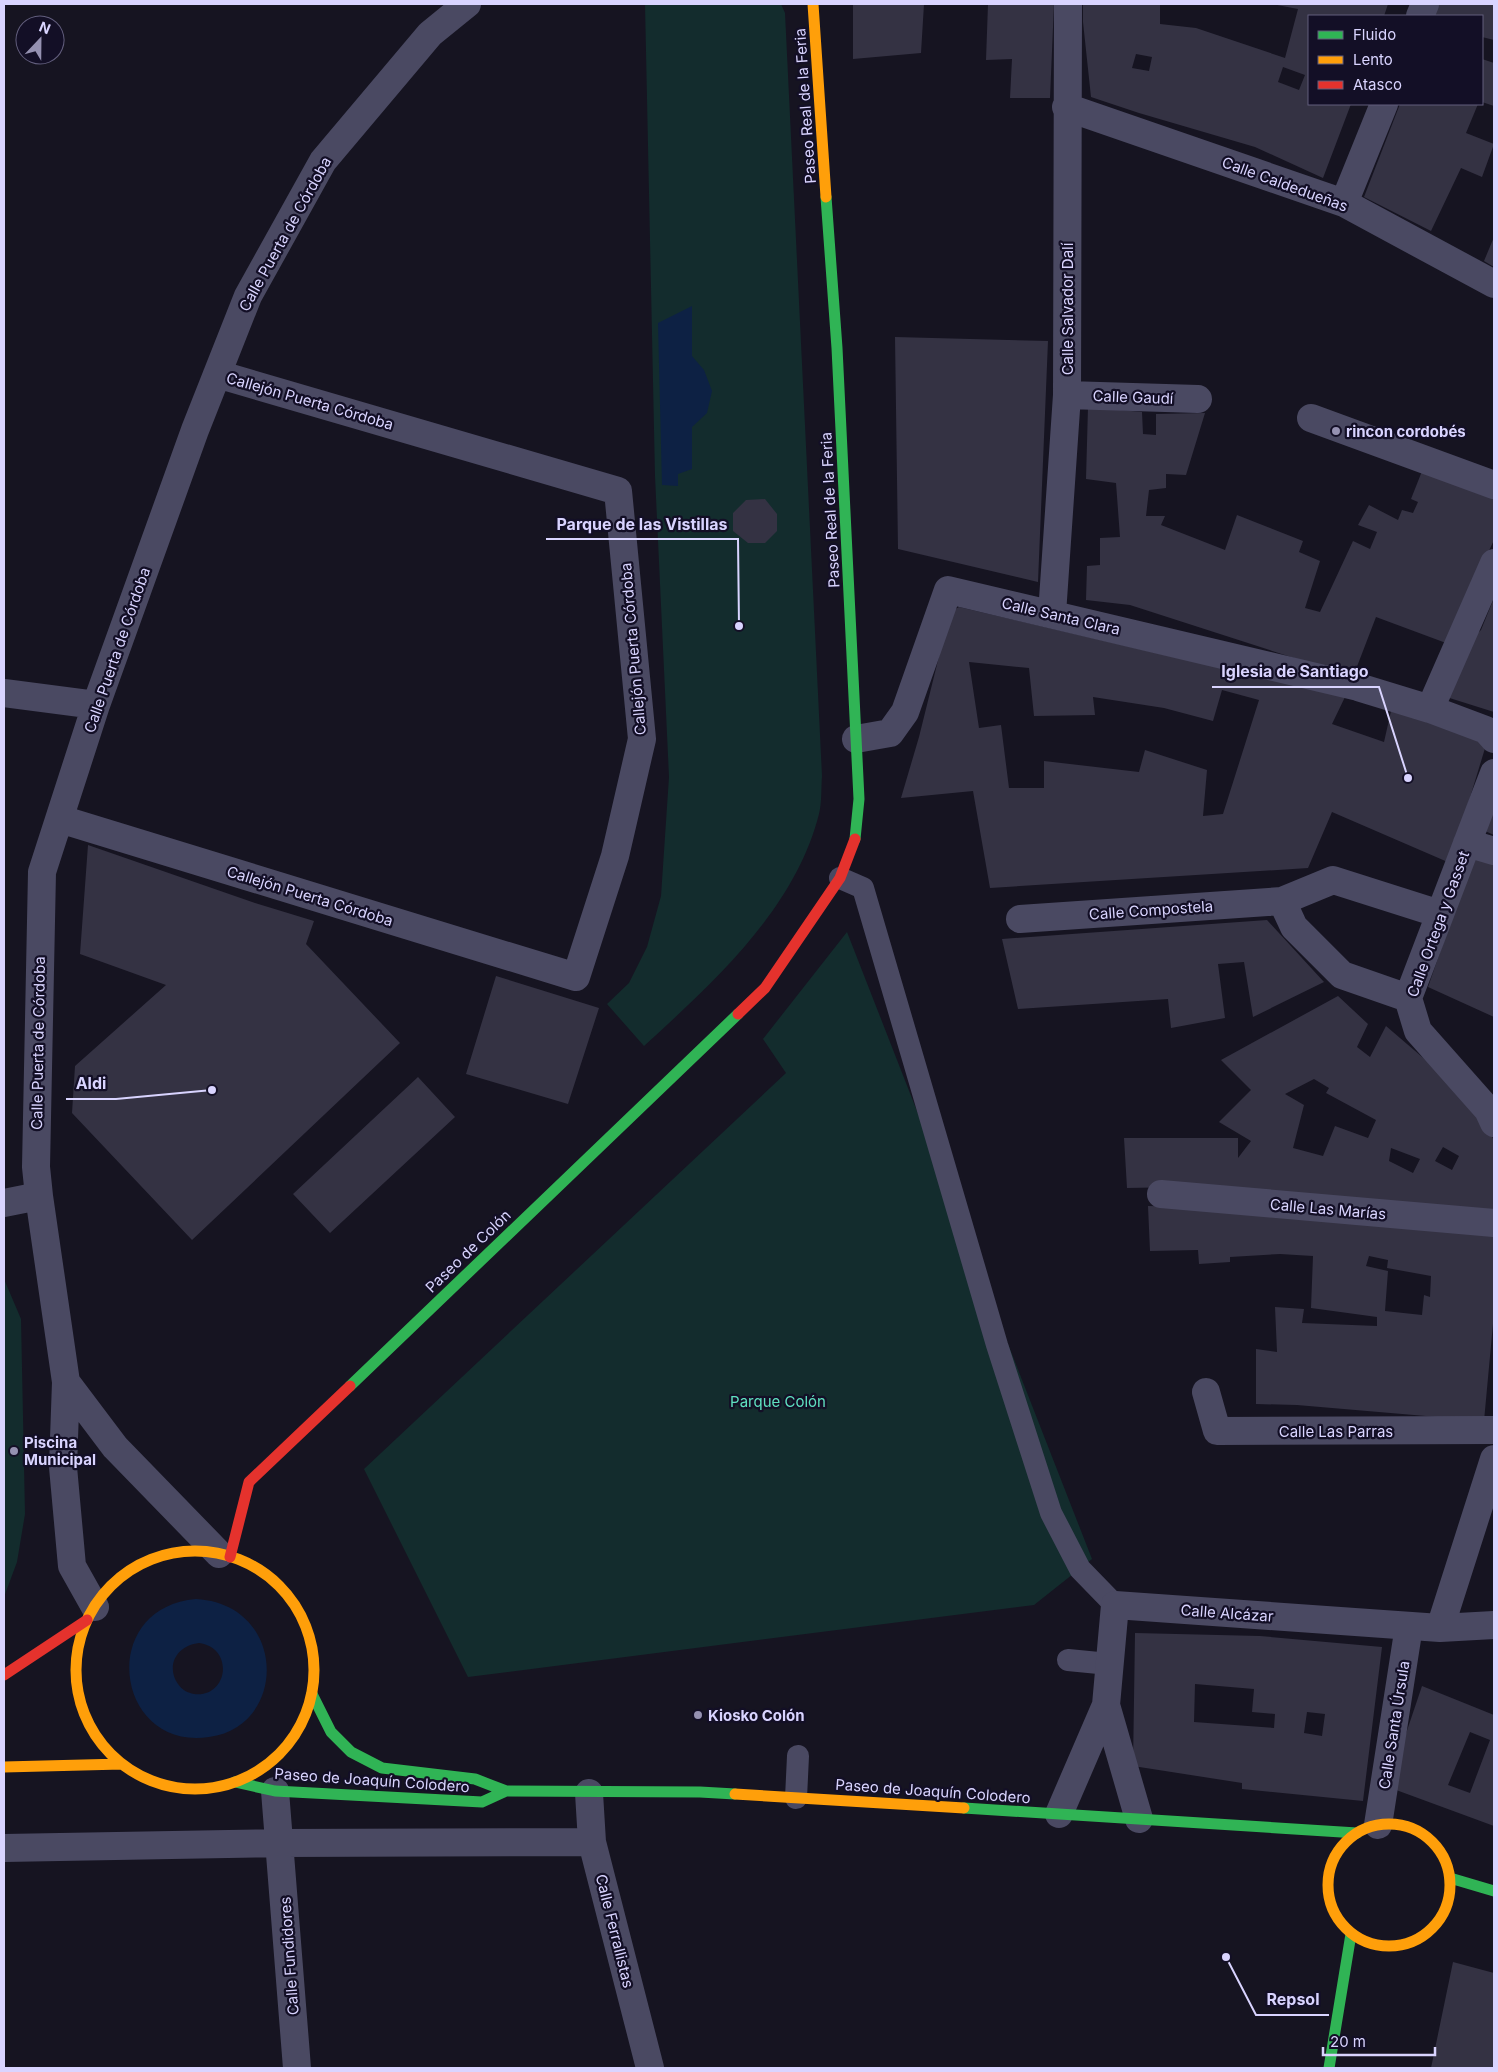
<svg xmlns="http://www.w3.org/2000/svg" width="1498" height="2072" viewBox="0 0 1498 2072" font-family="Inter,sans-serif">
<rect width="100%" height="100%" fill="#161421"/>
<path fill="#132c2d" d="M645 4H781L785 13 822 776C821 788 822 802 819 814 795 909 714 982 644 1046L607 1004 629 983 647 947 661 896 669 777 655 476Z
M847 932 1092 1559 1034 1605 468 1677 364 1469 786 1073 763 1039Z
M4 1279 21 1319 25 1514 17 1562 4 1597Z"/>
<path fill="#0d2144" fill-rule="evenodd" d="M692 306V356L704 370 712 391 707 413 692 427V469L678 474V486L662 485 658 323Z
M196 1599C287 1604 289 1726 209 1737 115 1751 96 1608 196 1599ZM199 1643C235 1648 228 1698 194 1694 188 1693 182 1690 178 1684 165 1665 178 1645 199 1643Z"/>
<path fill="#343243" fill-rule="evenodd" d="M853 4H924L921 53 853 59Z
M988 4H1054L1050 98H1010L1012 59 986 60Z
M1083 4H1160V24L1196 28 1285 58 1298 9 1272 4H1388L1384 16H1309V104H1351L1323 178 1255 147 1139 113 1091 97 1083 22ZM1136 54 1152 57 1149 71 1132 68ZM1283 67 1305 75 1299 90 1278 82Z
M1436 4H1494V40L1482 37V16H1431Z
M1482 59 1494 63V106L1482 102Z
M1400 104H1478L1466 133 1494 144 1482 177 1461 168 1431 231 1364 197Z
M1494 237V267L1484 261Z
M895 337 1048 341 1038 582 898 549Z
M1088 407 1142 412 1143 434 1156 435V414L1205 413 1186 475 1166 474V488L1149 490 1146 516H1165L1161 525 1225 550 1237 515 1303 541 1299 552 1320 561 1305 608 1320 612 1353 541 1370 549 1377 532 1358 525 1369 505 1398 520 1402 510 1413 513 1418 502 1411 499 1426 461 1494 493V540L1446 643 1376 617 1353 677 1130 605 1086 600 1087 566 1100 565V538L1120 537 1116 483 1086 479Z
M765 499 777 514V531L765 543H748L733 531V513L746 500Z
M1494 598V712L1440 695 1460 650 1481 630Z
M959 607 1345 697 1332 724 1384 742 1391 711 1451 728 1486 745 1450 863 1332 812 1308 868 990 888 973 791 901 798 919 737 950 612ZM969 662 1029 668 1034 716 1095 715 1093 697 1164 708 1213 721 1222 690 1259 700 1223 814 1203 816 1207 770 1145 750 1139 772 1044 761V788H1009L1001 725 979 728Z
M1494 809V835L1485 831Z
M88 845 255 903 314 921 306 944 400 1043 192 1240 72 1113 75 1066 166 985 80 954Z
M1475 852 1494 858V1017L1428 987Z
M1267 920 1324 982 1253 1017 1244 962 1218 964 1225 1018 1171 1028 1168 999 1018 1009 1002 939Z
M496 976 599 1008 568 1104 466 1074Z
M1338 996 1368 1024 1357 1047 1370 1057 1386 1026 1435 1068 1487 1125 1494 1141V1214L1179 1187 1127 1188 1124 1138H1238V1158L1251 1141 1219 1122 1251 1090 1221 1060ZM1314 1079 1329 1088 1326 1093 1376 1120 1368 1138 1335 1126 1323 1156 1293 1148 1304 1105 1285 1094ZM1443 1147 1459 1156 1452 1170 1435 1161ZM1391 1148 1420 1159 1413 1173 1389 1161Z
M418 1077 455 1117 330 1233 293 1194Z
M1148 1206 1194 1207 1494 1232V1313L1484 1421 1297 1405 1256 1404V1349L1277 1352 1275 1307 1304 1309 1302 1323 1377 1326V1317L1311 1308 1313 1256 1280 1254 1230 1257V1262L1199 1264 1198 1250 1150 1251ZM1369 1256 1388 1260 1387 1268 1431 1276 1430 1297 1424 1295 1422 1315 1385 1311 1388 1271 1366 1266Z
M1135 1633 1260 1636 1382 1647 1363 1801 1242 1789V1783L1133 1766ZM1195 1684 1254 1689 1252 1712 1275 1714 1274 1728 1194 1722ZM1307 1712 1325 1714 1322 1736 1304 1733Z
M1422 1686 1494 1715V1826L1388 1787ZM1470 1732 1490 1740 1470 1793 1448 1785Z
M1453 1962 1494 1973V2068H1431Z"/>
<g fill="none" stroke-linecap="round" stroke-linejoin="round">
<path stroke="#4a4962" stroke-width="22" d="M840 878 863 888 997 1345 1051 1513 1080 1569 1115 1605
M1068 1660 1109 1664
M796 1798 798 1756"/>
<path stroke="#4a4962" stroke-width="28" d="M1420 16 1425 4
M1066 107 1344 203 1494 284
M1344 203 1384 104
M1067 395 1198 399
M1311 418 1494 485
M1052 614 1067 395 1068 4
M4 693 96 705
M1430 709 1494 563
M856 739 890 733 905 712 948 590 1358 687 1430 709 1486 730 1494 739
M1494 773 1408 998 1418 1031 1488 1110 1494 1123
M60 819 576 977 615 856 642 739 618 491 217 374
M1467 843 1494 851
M1020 919 1282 901
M1408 998 1342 975 1294 927 1282 901 1333 880 1440 914
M1161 1194 1494 1223
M4 1203 39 1196
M66 1382 115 1447 219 1554
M1206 1392 1217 1431 1494 1430
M95 1607 72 1566 63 1467 66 1382 39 1196 36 1167 42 872 96 705 195 430 248 296 323 161 430 34 467 4
M1440 1628 1494 1459
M1106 1705 1139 1819
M275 1791 297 2068
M589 1793 592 1842 650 2068
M1059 1814 1106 1705 1115 1605 1440 1628 1494 1625
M1378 1825 1409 1626
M4 1848 280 1843 592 1842"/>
<path stroke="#30b455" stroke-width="11" d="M826 197 837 348 859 799 855 839
M350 1386 738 1014
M312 1694 331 1732 351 1752 382 1768 475 1779 506 1791 700 1792 735 1794
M235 1782 275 1791 482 1802 506 1791
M964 1808 1357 1833
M1450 1878 1494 1891
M1329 2068 1351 1934"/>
<path stroke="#ff9f0a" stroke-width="11" d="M813 4 826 197
M76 1670a119 119 0 1 1 238 0a119 119 0 1 1-238 0Z
M4 1767 122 1764
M735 1794 964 1808
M1328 1885a61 61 0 1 1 122 0a61 61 0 1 1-122 0Z"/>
<path stroke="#e5322d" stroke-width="11" d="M738 1014 765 988 840 878 855 839
M230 1557 249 1482 350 1386
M4 1675 87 1620"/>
</g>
<g fill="#9591b1" stroke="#130f26" stroke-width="2">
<circle cx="1336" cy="431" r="5"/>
<circle cx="14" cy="1451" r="5"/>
<circle cx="698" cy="1715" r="5"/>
</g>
<g text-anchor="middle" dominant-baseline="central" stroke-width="4.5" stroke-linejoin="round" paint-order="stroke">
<g font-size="15" fill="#d9d4ff" stroke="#130f26">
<text transform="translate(805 106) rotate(-94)">Paseo Real de la Feria</text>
<text transform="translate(1285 184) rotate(20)">Calle Caldedueñas</text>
<text transform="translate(285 234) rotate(-61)">Calle Puerta de Córdoba</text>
<text transform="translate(1067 309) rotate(-90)">Calle Salvador Dalí</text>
<text transform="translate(1133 397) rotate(2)">Calle Gaudí</text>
<text transform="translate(310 401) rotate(16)">Callejón Puerta Córdoba</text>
<text transform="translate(830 510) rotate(-93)">Paseo Real de la Feria</text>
<text transform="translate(1061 616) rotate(13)">Calle Santa Clara</text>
<text transform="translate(633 649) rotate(-95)">Callejón Puerta Córdoba</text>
<text transform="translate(117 650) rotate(-71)">Calle Puerta de Córdoba</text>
<text transform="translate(310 896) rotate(17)">Callejón Puerta Córdoba</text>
<text transform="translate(1151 910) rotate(-4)">Calle Compostela</text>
<text transform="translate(1438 924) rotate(-70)">Calle Ortega y Gasset</text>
<text transform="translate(38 1043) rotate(-89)">Calle Puerta de Córdoba</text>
<text transform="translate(1328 1209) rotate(5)">Calle Las Marías</text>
<text transform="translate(468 1251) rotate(-44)">Paseo de Colón</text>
<text x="1336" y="1431">Calle Las Parras</text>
<text transform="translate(1227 1613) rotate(4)">Calle Alcázar</text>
<text transform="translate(1394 1725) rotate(-81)">Calle Santa Úrsula</text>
<text transform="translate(372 1780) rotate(4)">Paseo de Joaquín Colodero</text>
<text transform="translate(933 1791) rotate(4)">Paseo de Joaquín Colodero</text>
<text transform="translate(615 1931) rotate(76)">Calle Ferrallistas</text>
<text transform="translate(289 1956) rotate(-94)">Calle Fundidores</text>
</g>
<g font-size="15" font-weight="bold" fill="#d9d4ff" stroke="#130f26" text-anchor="start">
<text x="1346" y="431">rincon cordobés</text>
<text x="24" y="1442">Piscina<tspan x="24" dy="17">Municipal</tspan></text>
<text x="708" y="1715">Kiosko Colón</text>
</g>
<g font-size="15" fill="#5fe0c0" stroke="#130f26">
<text x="778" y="1401">Parque Colón</text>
</g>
</g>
<path fill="none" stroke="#d9d4ff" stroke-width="2" d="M739 626L738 539H546M1408 778L1379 687H1212M212 1090L116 1099H66M1226 1957L1256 2015H1329"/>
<g fill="#d9d4ff" stroke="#130f26" stroke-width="2">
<circle cx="739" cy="626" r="5"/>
<circle cx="1408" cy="778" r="5"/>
<circle cx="212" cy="1090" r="5"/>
<circle cx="1226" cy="1957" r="5"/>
</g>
<g font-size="16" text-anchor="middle" font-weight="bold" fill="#d9d4ff" stroke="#130f26" stroke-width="4.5" stroke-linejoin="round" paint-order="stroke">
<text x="642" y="530">Parque de las Vistillas</text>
<text x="1295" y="677">Iglesia de Santiago</text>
<text x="91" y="1089">Aldi</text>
<text x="1293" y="2005">Repsol</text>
</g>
<rect width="1498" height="2072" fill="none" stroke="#d9d4ff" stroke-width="10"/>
<rect x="1308" y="15" width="175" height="90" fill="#130f26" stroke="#625e7d"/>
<rect x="1318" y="31" width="25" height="8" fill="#30b455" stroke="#625e7d"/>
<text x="1353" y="40" font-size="15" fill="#d9d4ff">Fluido</text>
<rect x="1318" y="56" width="25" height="8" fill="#ff9f0a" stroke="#625e7d"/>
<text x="1353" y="65" font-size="15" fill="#d9d4ff">Lento</text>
<rect x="1318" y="81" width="25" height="8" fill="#e5322d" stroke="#625e7d"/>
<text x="1353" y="90" font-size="15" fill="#d9d4ff">Atasco</text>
<g transform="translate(40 40) rotate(22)"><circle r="24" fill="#130f26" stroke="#625e7d"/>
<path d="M0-4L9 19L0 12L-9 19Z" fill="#9591b1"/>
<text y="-8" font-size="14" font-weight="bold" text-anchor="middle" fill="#d9d4ff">N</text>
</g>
<path d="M1323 2047v8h112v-8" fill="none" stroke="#d9d4ff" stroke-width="2.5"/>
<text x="1330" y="2047" font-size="15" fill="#d9d4ff" stroke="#130f26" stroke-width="4" paint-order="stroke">20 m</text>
</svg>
